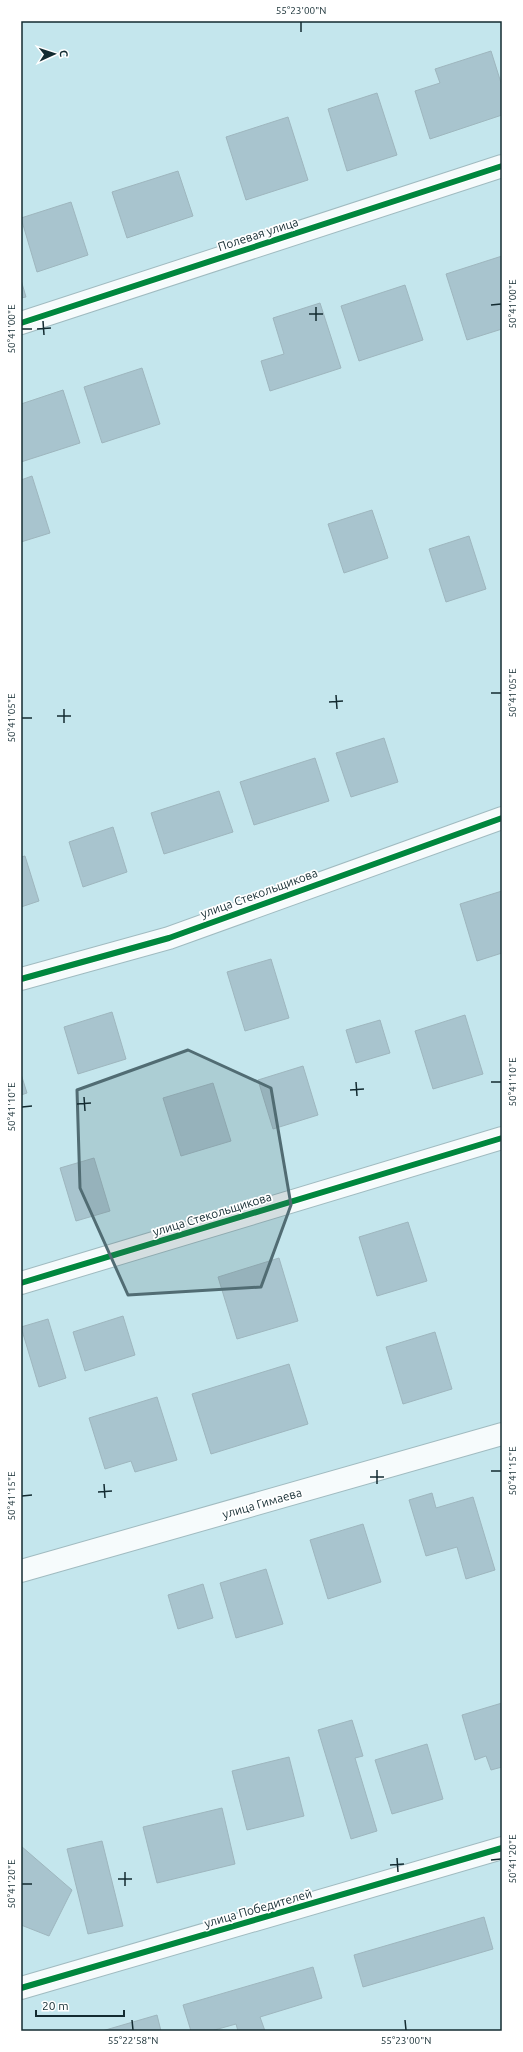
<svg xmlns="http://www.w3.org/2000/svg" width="523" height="2052" viewBox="0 0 523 2052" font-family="Ubuntu,sans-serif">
<rect width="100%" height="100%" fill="#c4e6ed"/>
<path fill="#a8c4ce" stroke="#9eb6be" d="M491 51 502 86V115L430 139 415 91 440 83 435 69Z
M377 93 397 155 347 171 328 109Z
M288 117 308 180 246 200 226 137Z
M178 171 193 216 127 238 112 192Z
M71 202 88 255 37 272 21 218Z
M502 256V329L467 340 446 274Z
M21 280 26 297 21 298Z
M405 285 423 340 359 361 341 306Z
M320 303 341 368 270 391 261 361 284 354 273 318Z
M142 368 160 424 102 443 84 387Z
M63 390 80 443 21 462V404Z
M32 476 50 533 21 542V480Z
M372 510 388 558 344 573 328 524Z
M469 536 486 589 446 602 429 549Z
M384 738 398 782 351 797 336 753Z
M315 758 329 801 254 825 240 782Z
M219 791 233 832 164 854 151 813Z
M113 827 127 872 83 887 69 842Z
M25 856 39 901 21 907V857Z
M502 891V953L477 961 460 904Z
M271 959 289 1018 245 1031 227 972Z
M112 1012 126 1059 78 1074 64 1027Z
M465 1015 483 1074 433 1089 415 1031Z
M380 1020 390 1053 356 1063 346 1030Z
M303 1066 318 1115 273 1129 258 1080Z
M21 1074 27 1093 21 1095Z
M213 1083 231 1141 181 1156 163 1098Z
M94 1158 110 1211 76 1221 60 1168Z
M408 1222 427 1281 377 1296 359 1237Z
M279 1258 298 1321 237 1339 218 1277Z
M123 1316 135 1355 85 1371 73 1332Z
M48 1319 66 1378 39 1387 21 1327Z
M435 1332 452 1389 403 1404 386 1347Z
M289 1364 308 1424 211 1454 192 1394Z
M157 1397 177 1460 135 1472 131 1461 105 1469 89 1418Z
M432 1493 436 1508 473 1497 495 1570 466 1579 457 1547 426 1556 409 1500Z
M363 1524 381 1582 328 1599 310 1540Z
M266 1569 283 1624 236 1638 220 1583Z
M203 1584 213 1618 178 1629 168 1595Z
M502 1703V1767L491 1770 486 1756 475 1760 462 1715Z
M352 1720 363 1756 355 1758 377 1831 351 1839 318 1730Z
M427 1744 443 1799 392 1814 375 1760Z
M289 1757 304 1816 247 1830 232 1771Z
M222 1808 235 1864 157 1883 143 1827Z
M102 1841 123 1926 88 1934 67 1849Z
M21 1846 72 1890 49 1936 21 1925Z
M484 1917 493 1949 363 1987 354 1955Z
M313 1967 322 1998 260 2017 265 2031H238L236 2024 211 2031H191L183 2005Z
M157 2015 161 2031H102Z"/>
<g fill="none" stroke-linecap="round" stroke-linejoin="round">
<g stroke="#a0bbc0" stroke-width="24">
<path id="minor" d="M21 323 502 166
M21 979 169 938 502 818
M21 1283 502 1138
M21 1571 502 1434
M21 1988 502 1848"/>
</g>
<use href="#minor" stroke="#f6fbfc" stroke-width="22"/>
<g stroke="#fff" stroke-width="8">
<path id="cycleway" d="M21 323 502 166
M21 979 169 938 502 818
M21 1283 502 1138
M21 1988 502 1848"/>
</g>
<use href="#cycleway" stroke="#00873e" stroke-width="6"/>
</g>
<path fill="#516c73" fill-opacity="0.2" stroke="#516c73" stroke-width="3" stroke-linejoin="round" d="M188 1050 271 1088 291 1205 261 1287 128 1295 80 1188 77 1090Z"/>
<path fill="none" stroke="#132b31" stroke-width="1.5" d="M301 22V32M491 305 501 304M316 307V321M309 314H323M43 321 44 335M22 329H32M37 329 51 328M491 693H501M336 695 337 709M329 702 343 701M64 709V723M57 716H71M22 718H32M356 1082 357 1096M491 1082H501M350 1090 364 1089M84 1097 85 1111M77 1104 91 1103M22 1107 32 1106M377 1470V1484M491 1471H501M370 1477H384M104 1484 105 1498M98 1492 112 1491M22 1496 32 1495M397 1858 398 1872M491 1860 501 1859M390 1865 404 1864M125 1872V1886M118 1879H132M22 1884H32M132 2020 133 2030M405 2020 406 2030"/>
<g text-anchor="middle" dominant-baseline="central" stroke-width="3.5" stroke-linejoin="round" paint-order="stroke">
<g font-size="12" fill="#132b31" stroke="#fff">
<text transform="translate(258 234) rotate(-18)">Полевая улица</text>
<text transform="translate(259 893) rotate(-20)">улица Стекольщикова</text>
<text transform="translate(212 1214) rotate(-17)">улица Стекольщикова</text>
<text transform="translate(262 1503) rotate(-16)">улица Гимаева</text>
<text transform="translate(258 1908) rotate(-16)">улица Победителей</text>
</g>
</g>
<rect width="523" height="2052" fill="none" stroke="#ffffff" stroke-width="44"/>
<g transform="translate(54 54) rotate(87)" stroke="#ffffff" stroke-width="3" paint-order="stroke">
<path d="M0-3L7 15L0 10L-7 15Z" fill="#132b31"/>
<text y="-6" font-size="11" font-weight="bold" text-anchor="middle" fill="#132b31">С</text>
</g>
<path d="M36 2010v6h88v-6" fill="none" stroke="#132b31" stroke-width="2"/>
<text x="42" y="2010" font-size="12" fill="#132b31" stroke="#ffffff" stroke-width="3" paint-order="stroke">20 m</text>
<rect x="22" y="22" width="479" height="2008" fill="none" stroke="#132b31" stroke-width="1.5"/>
<g font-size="10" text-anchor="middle" fill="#132b31">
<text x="301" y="14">55°23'00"N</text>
<text transform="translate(512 304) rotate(-90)" y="4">50°41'00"E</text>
<text transform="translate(11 329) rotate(-90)" y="4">50°41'00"E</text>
<text transform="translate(512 693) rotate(-90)" y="4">50°41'05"E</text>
<text transform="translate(11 718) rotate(-90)" y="4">50°41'05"E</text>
<text transform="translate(512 1082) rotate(-90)" y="4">50°41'10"E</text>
<text transform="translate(11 1107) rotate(-90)" y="4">50°41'10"E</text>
<text transform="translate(512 1471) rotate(-90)" y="4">50°41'15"E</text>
<text transform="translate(11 1496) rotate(-90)" y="4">50°41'15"E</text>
<text transform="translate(512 1859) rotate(-90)" y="4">50°41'20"E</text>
<text transform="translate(11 1884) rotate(-90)" y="4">50°41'20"E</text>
<text x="133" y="2044">55°22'58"N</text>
<text x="406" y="2044">55°23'00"N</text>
</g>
</svg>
